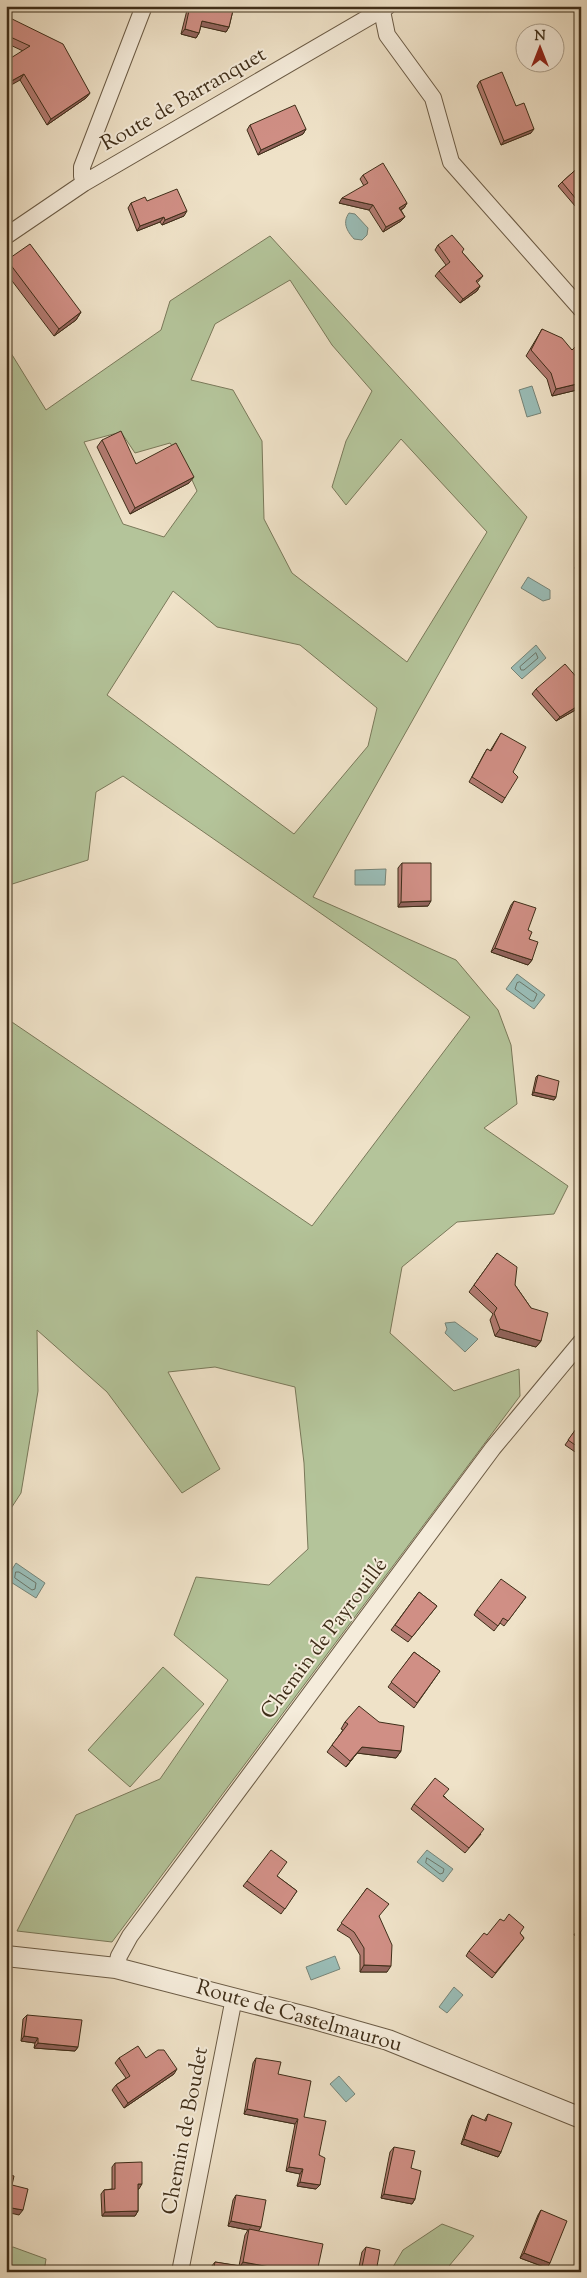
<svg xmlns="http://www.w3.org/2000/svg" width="587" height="2278" viewBox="0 0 587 2278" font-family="'Sorts Mill Goudy',serif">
<rect width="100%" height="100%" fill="#efe2c8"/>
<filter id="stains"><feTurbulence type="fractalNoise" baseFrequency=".004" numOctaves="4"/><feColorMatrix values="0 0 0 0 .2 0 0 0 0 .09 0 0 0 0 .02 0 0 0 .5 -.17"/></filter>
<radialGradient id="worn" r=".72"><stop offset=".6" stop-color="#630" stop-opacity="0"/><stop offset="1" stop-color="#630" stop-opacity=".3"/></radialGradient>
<path fill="#b4c49a" stroke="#7a795a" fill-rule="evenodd" d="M270 236 527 517 313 897 456 960 498 1010 511 1045 517 1104 484 1128 568 1186 554 1214 457 1222 402 1267 390 1333 454 1391 519 1369 520 1396 112 1942 17 1931 76 1815 160 1779 228 1680 174 1635 196 1577 269 1585 308 1549 304 1463 295 1387 215 1367 168 1372 220 1469 182 1493 107 1392 37 1330 38 1391 21 1493 6 1516V1018L312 1226 470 1017 123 776 96 792 88 860 6 886V664L11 635 6 628V345L46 410 161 330 170 301ZM290 280 332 345 372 391 346 441 332 487 346 505 401 439 487 532 407 662 292 573 264 519 262 441 233 390 191 380 215 324ZM121 432 135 453 170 443 184 462 197 491 164 537 123 524 84 442ZM173 591 217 627 300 645 377 708 368 746 294 834 107 695Z
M163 1667 204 1704 130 1787 88 1750Z
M442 2224 474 2236 444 2272H390L403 2250Z
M13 2247 46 2259 44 2272H6V2249Z"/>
<path fill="#9abdb7" stroke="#768478" d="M349 213 355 214 368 228 367 235 362 240 354 239C347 231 342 223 349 213Z
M532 386 541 413 527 417 519 390Z
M528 577 550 590V599L543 601 521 588Z
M536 645 546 658 522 679 511 668Z
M386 869 385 885H355V870Z
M517 974 545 995 534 1009 506 989Z
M455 1322 478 1339 465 1352 445 1333 447 1329 445 1323Z
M16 1563 45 1583 36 1598 6 1579Z
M427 1850 453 1869 443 1882 417 1862Z
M335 1956 340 1969 311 1980 306 1967Z
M454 1987 463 1995 447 2013 439 2007Z
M339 2076 355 2094 346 2102 330 2084Z"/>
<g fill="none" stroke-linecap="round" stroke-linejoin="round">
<path stroke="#6c7668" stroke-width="1" d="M536 653 538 658 524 670H521L520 667Z
M520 982 537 994 534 1001H531L515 989 517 983Z
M16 1572H19L36 1583 35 1589 32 1590 15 1578Z
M427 1858 444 1869 443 1873 440 1874 426 1863Z"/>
<g stroke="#6b5b45" stroke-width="18">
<path id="minor" d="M381 6 387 35 433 98 451 162 581 309
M84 183 82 176V167L144 6
M6 236 84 183 388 6
M116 1968 119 1956 130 1936 493 1448 581 1342
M180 2272 234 1998"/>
</g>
<g stroke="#6b5b45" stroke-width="22">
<path id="tertiary" d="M6 1956 116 1968 314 2019 388 2040 581 2118"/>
</g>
<use href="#minor" stroke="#f5ecdb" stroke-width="16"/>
<use href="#tertiary" stroke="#f5ecdb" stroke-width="20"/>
</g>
<path fill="#b37b72" stroke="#3f2e19" d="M188 6H234L229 27 226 32 201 26 199 33 196 38 181 34Z
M6 16 90 93 86 98 47 125 20 80 23 51 6 43Z
M480 81 516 106 531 133 501 145 477 86Z
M250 125 306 129 303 134 258 155 247 130Z
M581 165V213L558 186 562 182Z
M363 175 407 203 404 208 401 210 405 217 401 221 383 232 369 210 339 203 364 186 360 179Z
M131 203 184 216 162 225 160 222 137 231 128 208Z
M438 245 462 252 483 276 477 283 480 286 477 291 460 303 435 276 439 271 446 265 435 250Z
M7 260 81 312 76 320 54 336 6 273V262Z
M542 329 581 364V389L552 396 547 379 526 356 538 336Z
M102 440 136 464 189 483 130 514 97 447Z
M581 561V577L575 568 578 563Z
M581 679V711L579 708 556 721 532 694 536 689 579 680Z
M501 733 513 772 505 798 502 803 469 782 484 754 487 749 490 751Z
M402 863 428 906 398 907V868Z
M514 901 528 930 532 960 528 965 491 952 511 905Z
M538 1075 556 1097 554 1100 532 1095 536 1077Z
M581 1142V1155L575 1148Z
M497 1253 515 1285 531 1308 541 1341 536 1347 495 1336 490 1320 493 1314 469 1292Z
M581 1422V1456L565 1445Z
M419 1592 437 1606 408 1642 391 1630Z
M526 1597 504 1626 500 1623 494 1631 474 1615 477 1610Z
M414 1652 440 1671 414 1708 388 1687Z
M345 1722H379L401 1751 396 1758 357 1753 346 1767 327 1752 343 1730 341 1729Z
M444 1796 481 1834 465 1853 411 1809 414 1804Z
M277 1876 297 1891 281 1914 243 1886 247 1881Z
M367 1888 379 1917 387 1972H360V1955L350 1938 337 1930Z
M581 1924V1939L574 1935Z
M520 1933 524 1938 492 1978 466 1956 469 1951 487 1935Z
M27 2015 78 2047 75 2051 34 2048 35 2043 21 2041 23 2019Z
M119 2058H146L174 2074 124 2108 112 2090 116 2085 126 2078 115 2063Z
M256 2058 278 2074 304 2117 319 2155 320 2185 316 2189 297 2186 300 2174 286 2171 295 2124 244 2114 253 2063Z
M488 2114 501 2152 498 2157 461 2144 469 2120 472 2115 484 2121Z
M394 2147 411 2168 415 2199 412 2204 381 2198 390 2152Z
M115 2163 139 2189H138V2211L135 2216H102L101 2194 104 2190 112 2189V2167Z
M236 2195 261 2227 258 2231 317 2272H260L254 2271V2272H210L211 2267 215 2262 239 2266 245 2235 248 2230 228 2226 233 2200Z
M541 2210 547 2268 520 2258 538 2215Z
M366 2247 376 2272H358L362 2252Z"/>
<path fill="#92645d" stroke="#3f2e19" d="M202 21 229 27 226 32 199 26Z
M185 29 199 33 196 38 181 34Z
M24 74 20 80 6 88V84Z
M90 93 86 98 47 125 51 119Z
M306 129 303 134 258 155 261 150Z
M534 129 531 133 501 145 504 141Z
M342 198 373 205 369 210 339 203Z
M407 203 404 208 396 212 399 208Z
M187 211 184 216 162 225 165 220Z
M164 217 160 222 137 231 140 226Z
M405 217 401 221 383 232 386 227Z
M480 286 477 291 460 303 463 299Z
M81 312 76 320 54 336 59 329Z
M581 383V389L552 396 556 389Z
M194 477 189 483 130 514 135 508Z
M581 704 579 708 556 721 560 717Z
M431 901 428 906 398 907 401 902Z
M495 948 532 960 528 965 491 952Z
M534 1092 556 1097 554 1100 532 1095Z
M500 1329 541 1341 536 1347 495 1336Z
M362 1747 401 1751 396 1758 357 1753 346 1767Z
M364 1965 391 1966 387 1972H360Z
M24 2036 38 2038 35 2043 21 2041Z
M38 2043 78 2047 75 2051 34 2048Z
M177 2069 174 2074 124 2108 128 2103Z
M247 2109 298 2119 295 2124 244 2114Z
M464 2139 501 2152 498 2157 461 2144Z
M289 2167 303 2169 300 2174 286 2171Z
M300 2182 320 2185 316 2189 297 2186Z
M138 2184H142L139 2189H134Z
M384 2194 415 2199 412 2204 381 2198Z
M6 2207 23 2210 19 2215 6 2212Z
M138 2211 135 2216H102L105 2212Z
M231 2221 261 2227 258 2232 228 2226Z
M524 2253 550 2263 547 2268 520 2258Z
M243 2262 286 2270 284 2272H260L239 2268Z"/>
<path fill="#d08f85" stroke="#3f2e19" d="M190 6H234L229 27 202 21 199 33 185 29Z
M6 16 63 44 90 93 51 119 24 74 6 84V61L30 46 6 35Z
M502 72 516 106 524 103 534 129 504 141 480 81Z
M295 105 306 129 261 150 250 125Z
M383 163 407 203 399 208 405 217 386 227 373 205 342 198 368 183 363 175Z
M581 165V205L562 182Z
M177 189 187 211 165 220 164 217 140 226 131 203 145 197 147 201Z
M452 235 464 249 462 252 483 276 476 281 480 286 463 299 439 271 450 262 438 245Z
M30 244 81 312 59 329 7 260Z
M542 329 562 338 572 350 576 346 581 364V383L556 389 551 373 531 350Z
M121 431 136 464 176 443 194 477 135 508 102 440Z
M565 664 579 680 581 679V704L560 717 536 689Z
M501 733 526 747 513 772 518 777 505 798 472 777 487 749 491 751Z
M402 863H431V901L401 902Z
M514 901 536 908 528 930 532 932 529 939 538 942 532 960 495 948Z
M538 1075 559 1081 556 1097 534 1092Z
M497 1253 517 1267 515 1285 531 1308 548 1313 541 1341 500 1329 494 1313 497 1308 474 1285Z
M581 1422V1449L568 1440Z
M501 1579 526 1597 508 1621 503 1618 498 1626 477 1610Z
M419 1592 437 1606 412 1637 395 1625Z
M414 1652 440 1671 417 1703 391 1682Z
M359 1706 379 1722 404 1726 401 1751 362 1747 350 1761 332 1745 348 1724 345 1722Z
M435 1778 449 1789 443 1796 484 1829 469 1848 414 1804Z
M271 1850 287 1862 277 1876 297 1891 285 1909 247 1881Z
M367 1888 389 1904 379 1916 392 1945 391 1966 364 1965V1948L354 1932 341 1923Z
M509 1914 524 1927 520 1933 524 1938 495 1973 469 1951 484 1933 487 1935 500 1919 504 1921Z
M581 1925V1932L578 1930Z
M27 2015 82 2020 78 2047 38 2043V2038L24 2036Z
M138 2046 146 2058 158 2050H164L177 2069 128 2103 116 2085 130 2076 119 2058Z
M256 2058 281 2062 278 2074 311 2081 304 2117 326 2121 319 2155 325 2158 320 2185 300 2182 303 2169 289 2167 298 2119 247 2109Z
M488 2114 512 2123 501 2152 464 2139 472 2115 486 2121Z
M394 2147 415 2151 411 2168 421 2171 415 2199 384 2194Z
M142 2162V2184H138V2211L105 2212 104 2190 115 2189V2163Z
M6 2174 14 2176 12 2185 28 2189 23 2210 6 2207Z
M236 2195 266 2200 261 2227 231 2221Z
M541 2210 567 2221 550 2263 524 2253Z
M249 2229 323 2244 317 2272H285L286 2270 243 2262Z
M366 2247 380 2250 376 2272H361Z
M215 2262 254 2268V2272H213Z"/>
<g text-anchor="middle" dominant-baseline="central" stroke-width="4" stroke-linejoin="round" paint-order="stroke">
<g font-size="21" fill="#3f2e19" stroke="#f5ecdb">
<text transform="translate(184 100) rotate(-30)">Route de Barranquet</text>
<text transform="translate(325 1639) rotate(-53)">Chemin de Payrouillé</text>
<text transform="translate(299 2017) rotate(16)">Route de Castelmaurou</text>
<text transform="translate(186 2131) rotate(-79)">Chemin de Boudet</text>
</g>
</g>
<rect width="587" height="2278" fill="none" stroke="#efe2c8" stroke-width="25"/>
<rect x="8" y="8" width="572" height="2263" fill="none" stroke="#3f2e19" stroke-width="2.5"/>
<rect x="12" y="12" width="562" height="2253" fill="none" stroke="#3f2e19"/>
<g transform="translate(540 48)"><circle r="24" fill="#f5ecdb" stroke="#aca08d"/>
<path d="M0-4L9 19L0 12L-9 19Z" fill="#8f2418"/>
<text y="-8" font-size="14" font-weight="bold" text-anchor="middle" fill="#3f2e19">N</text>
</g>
<rect width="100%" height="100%" filter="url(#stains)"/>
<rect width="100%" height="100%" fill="url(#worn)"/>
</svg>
